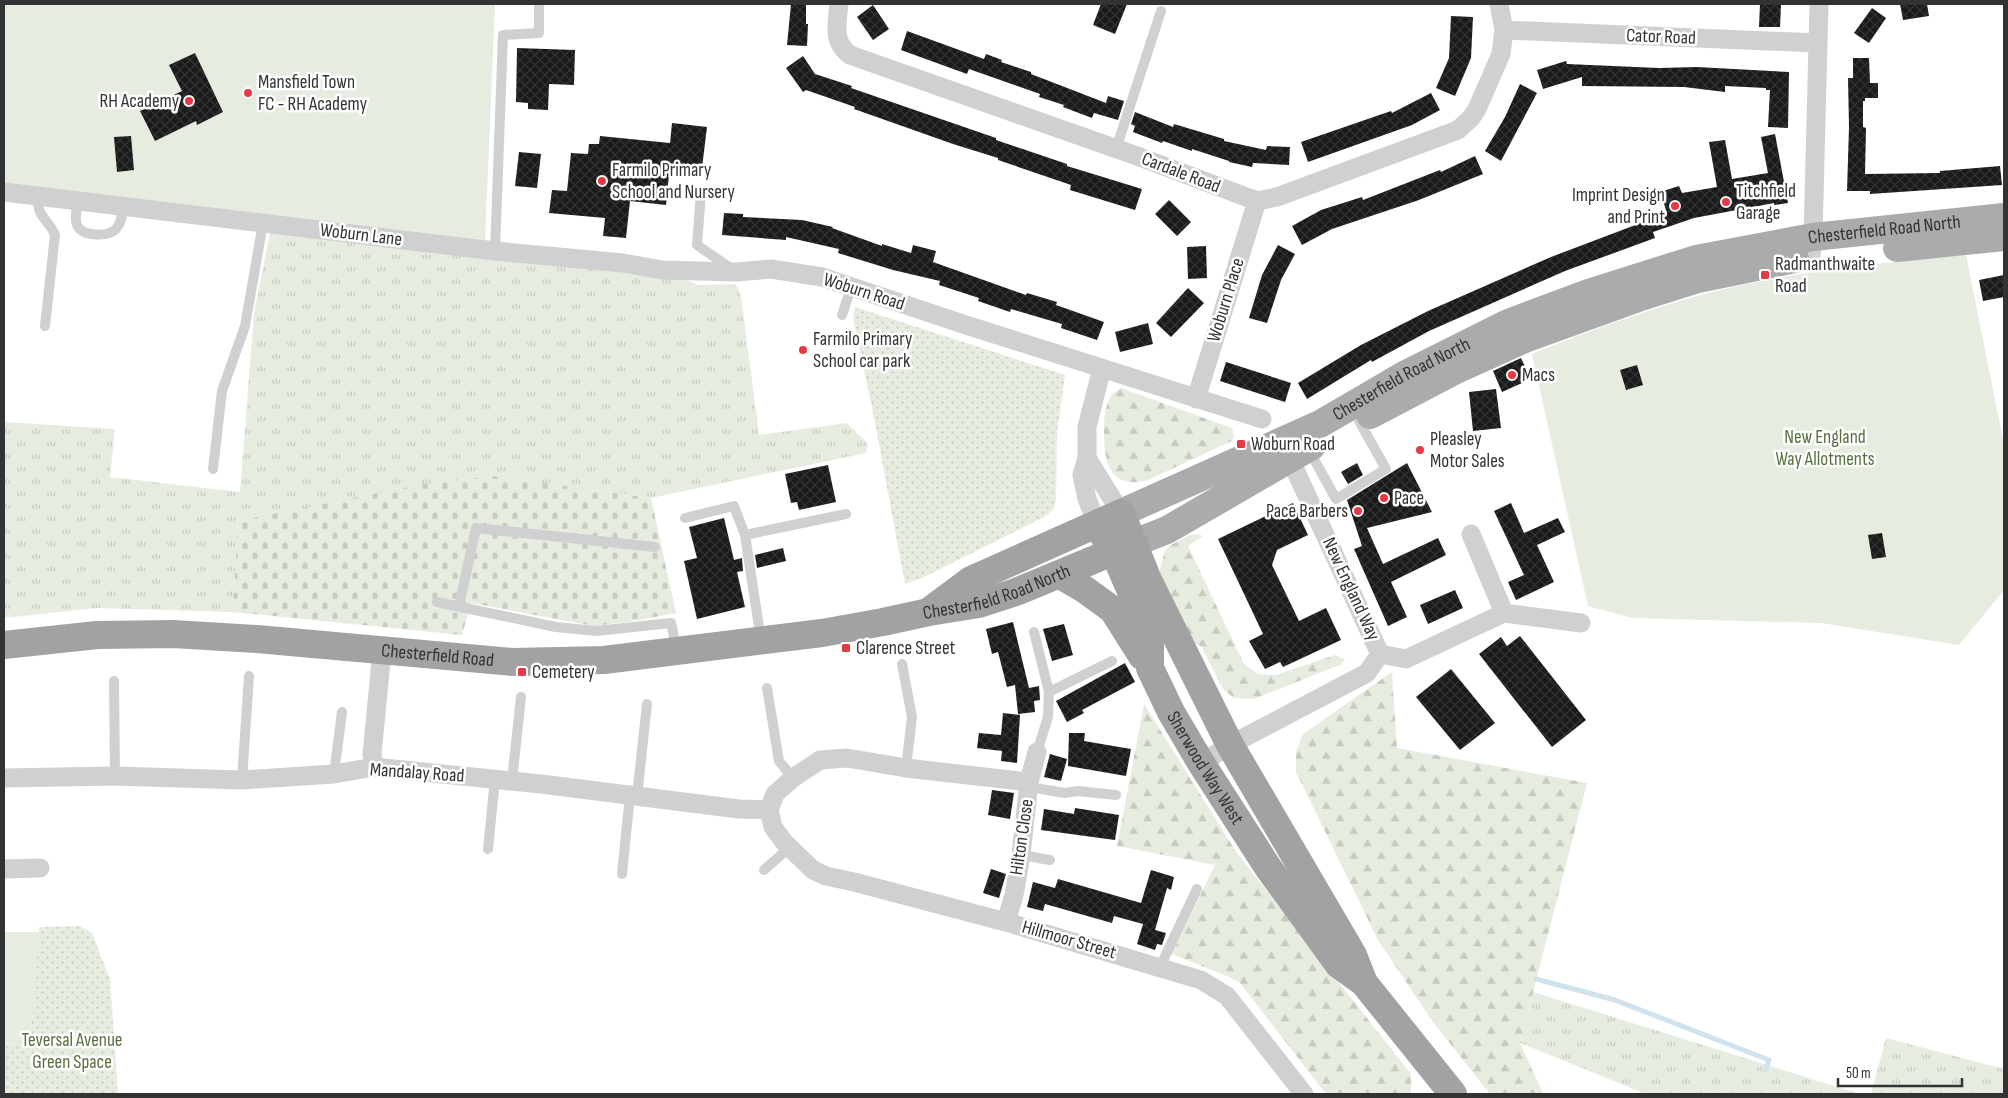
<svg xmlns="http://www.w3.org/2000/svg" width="2008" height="1098" viewBox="0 0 2008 1098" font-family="'Sofia Sans Condensed',sans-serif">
<defs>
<pattern id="grass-tufts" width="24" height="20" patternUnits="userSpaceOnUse" patternTransform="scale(1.25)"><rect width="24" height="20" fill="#e6ecdf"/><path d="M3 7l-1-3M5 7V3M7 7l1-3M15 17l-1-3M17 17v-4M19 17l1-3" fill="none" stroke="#c6cbc0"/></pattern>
<pattern id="forest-firs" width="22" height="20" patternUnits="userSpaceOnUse" patternTransform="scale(1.25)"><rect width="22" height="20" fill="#e6ecdf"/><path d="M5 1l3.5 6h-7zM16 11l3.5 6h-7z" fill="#c6cbc0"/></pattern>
<pattern id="cemetery-stones" width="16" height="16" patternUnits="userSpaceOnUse" patternTransform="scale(1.25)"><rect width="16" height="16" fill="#e6ecdf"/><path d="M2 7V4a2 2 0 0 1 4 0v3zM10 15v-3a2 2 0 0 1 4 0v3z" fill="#c6cbc0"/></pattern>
<pattern id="park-dots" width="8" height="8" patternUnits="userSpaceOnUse" patternTransform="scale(1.25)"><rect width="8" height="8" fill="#e6ecdf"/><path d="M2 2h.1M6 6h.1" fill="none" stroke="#c6cbc0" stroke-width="1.8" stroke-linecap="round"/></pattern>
<pattern id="building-cross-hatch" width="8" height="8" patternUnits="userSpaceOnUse" patternTransform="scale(1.25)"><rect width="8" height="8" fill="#1a1a1a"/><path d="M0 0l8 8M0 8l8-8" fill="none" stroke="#333"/></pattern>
</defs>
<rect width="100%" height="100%" fill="#fff"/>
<path fill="url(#grass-tufts)" d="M270 233 680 276 697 285 736 284 741 296 759 435 847 423 868 444 866 453 651 498 494 476 238 521 233 612 96 608 4 618V422L115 429 110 477 240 492 254 313Z
M1533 992 1860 1094H1646L1520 1043Z
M1886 1038 2004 1069V1094H1871Z"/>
<path fill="url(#forest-firs)" d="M1121 388 1232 428 1234 436 1232 441 1148 480C1111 490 1104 464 1104 432 1104 422 1104 408 1110 398 1112 393 1117 391 1121 388Z
M1197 534 1203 536 1188 546 1244 664 1258 674 1276 675 1335 655 1345 659 1342 664 1254 699 1234 698 1223 689 1201 646 1193 643 1159 574 1164 553 1169 546 1190 535Z
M1392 672 1397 748 1587 783 1520 1043 1543 1094H1490L1433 1022 1378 940 1296 772V752L1303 734Z
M1144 704 1237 853 1411 1074V1094H1326L1240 983 1229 977 1172 954 1215 865 1117 846Z"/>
<path fill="url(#cemetery-stones)" d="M494 476 651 498 676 613 634 621 594 626 471 603 462 635 233 612 238 521 424 484Z"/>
<path fill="url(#park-dots)" d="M855 307 1065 375 1057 433 1056 501 1053 510 1044 517 924 577 905 584 873 412 853 318Z
M80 926 92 933 110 979 118 1094H4V1043L30 1045 39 927Z"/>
<path fill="#e6ecdf" d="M4 4H495L485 240 4 183Z
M1966 255 2004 445V590L1959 645 1821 623 1632 618 1588 606 1532 354C1599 327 1667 302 1737 286 1813 269 1889 262 1966 255Z
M4 932H39L30 1045 4 1043Z"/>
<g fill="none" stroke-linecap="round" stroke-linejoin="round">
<path stroke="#cfe2ee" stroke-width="5" d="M1536 979 1615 1000 1769 1060 1766 1069"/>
</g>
<path fill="url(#building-cross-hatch)" d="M791 4H806V24H808L807 46 787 45Z
M1101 4H1127L1115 34 1093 25Z
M1760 4H1781L1780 27H1759Z
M1900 4H1927L1929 16 1903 20Z
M873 5 889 29 873 40 857 17Z
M1872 8 1886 18 1869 43 1854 33Z
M1451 16 1473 17 1471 58 1455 96 1436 88 1449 58Z
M907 31 984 59 986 54 1002 60 1001 62 1031 72V74L1106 103 1108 96 1124 101 1118 120 1094 113 1092 118 1063 107 1064 105 1039 97 1040 94 969 69 967 74 901 50Z
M517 48 575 50 574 85 549 84 548 110 528 109V103L516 102Z
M195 53 223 112 197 125 196 121 155 141 140 111 182 91 169 65Z
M803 56 815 74 852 86 851 88 996 138V140L1067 164V166L1142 189 1135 210 1070 190 1071 185 998 160V158L953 144 854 109 855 107 806 90 803 92 786 68Z
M1853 58H1869L1870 83H1878V98H1865V101H1863V127L1866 128 1865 174 1940 173V171L2000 166 2002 185 1870 194V191H1847L1849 127 1848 78H1853Z
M1566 61 1567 64 1659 68 1697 67 1789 72 1788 128 1768 127 1770 90H1766V88L1725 86V92L1684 87 1582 86V77L1543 89 1537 70Z
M1520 84 1537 93 1501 161 1485 151 1505 117Z
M1431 93 1440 110 1412 125 1308 162 1301 142 1391 111 1392 113Z
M1135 112 1173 127 1174 124 1224 139V141L1266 150 1267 146 1290 147 1289 165 1253 163 1252 167 1229 162V161L1192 149V151L1163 141 1162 143 1133 132 1135 126 1131 124Z
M672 123 707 127 702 168 670 164 666 205 630 201 626 238 603 236 605 218 549 213 552 190 567 191 571 153 588 154 589 144H599L600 136 670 143Z
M1775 134 1788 203 1774 205V203L1694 218 1653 232 1655 238 1565 271 1429 331 1372 362 1371 360 1307 399 1298 383 1361 345 1428 311 1551 257 1667 213 1660 192 1679 186 1682 193 1717 187 1709 142 1725 140 1732 179 1768 173 1761 137Z
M131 136 134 170 117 172 114 137Z
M519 152 541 154 537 188 515 186Z
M1475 156 1483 174 1419 200 1332 229 1302 245 1292 226 1321 210 1362 197 1363 200 1440 170 1441 172Z
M1169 200 1191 222 1177 236 1155 214Z
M724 213 743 214V217L802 220 833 227 832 228 882 246V244L911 253 913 245 936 251 933 262 1026 295 1027 293 1057 302 1056 305 1104 322 1097 340 1061 328 1062 324 1011 309 1010 312 978 301 979 298 939 285 940 281 893 270 838 253 839 249 786 237V240L722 235Z
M1278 245 1295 254 1281 280 1267 323 1249 318 1262 275Z
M1206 246 1207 278 1188 279 1187 247Z
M2004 275V297L1983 301 1979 280Z
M1188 288 1204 303 1171 337 1156 323Z
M1148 323 1153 344 1120 352 1115 332Z
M1521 358 1531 379 1502 392 1493 371Z
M1226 362 1291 383 1285 402 1220 381Z
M1637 365 1643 385 1626 390 1620 370Z
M1496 389 1501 428 1473 431 1469 392Z
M1357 463 1363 475 1348 484 1341 472Z
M1407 463 1432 512 1367 528 1383 564 1438 538 1446 555 1391 582 1407 617 1388 626 1354 549 1362 546 1347 500Z
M828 465 836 502 799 510 797 502 791 503 785 474Z
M1293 503 1308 535 1277 550 1272 565 1299 621 1326 608 1341 640 1283 667 1280 662 1265 669 1249 641 1263 634 1218 539Z
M1511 503 1524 533 1558 518 1565 532 1537 545 1554 582 1516 600 1508 582 1524 575 1494 511Z
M724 518 734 560 742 558 743 571 737 572 745 607 697 619 684 561 697 558 689 527Z
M1882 533 1886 557 1872 559 1868 535Z
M783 548 786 561 757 568 755 555Z
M1455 590 1463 608 1428 624 1420 605Z
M1013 622 1029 688 1039 686 1040 700 1034 701 1035 712 1018 714 1015 685 1007 687 998 652 992 654 986 629Z
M1064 624 1073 655 1052 661 1043 629Z
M1520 636 1586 720 1552 747 1479 654 1501 637 1507 646Z
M1125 663 1135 682 1082 710 1084 713 1067 722 1056 701Z
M1451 669 1495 723 1460 750 1416 697Z
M1003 713 1020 715 1017 763 1001 761 1002 751 977 748 979 733 1001 735Z
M1069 733H1085L1084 741 1131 749 1126 776 1068 766Z
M1050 754 1067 759 1061 781 1044 777Z
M992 790 1014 793 1010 819 988 815Z
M1075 808 1119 815 1115 840 1041 830 1044 809 1074 814Z
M991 869 1006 874 999 898 983 893Z
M1151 870 1174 877 1171 890 1167 888 1155 930 1166 933 1162 945 1157 944 1155 950 1137 944 1143 924 1114 916 1112 923 1045 904 1043 911 1027 907 1033 882 1055 888 1058 879 1141 903Z"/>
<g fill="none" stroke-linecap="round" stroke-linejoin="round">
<path stroke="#d0d0d0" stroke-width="10" d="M1116 149 1161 11
M701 193 697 245 732 269
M38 196C36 218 48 218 55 235L45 326
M78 201C77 208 74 218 77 225 82 237 108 237 116 229 122 223 122 214 123 206
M495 251 503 35 539 33V4
M842 315 851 288
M1309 450 1336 499 1386 469 1359 421
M213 469 222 391 245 326 263 223
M685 518 734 506 745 535 761 640
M745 535 846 514
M437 602 556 627 596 631 671 623 677 651
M459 606 476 528 655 547
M1034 632 1049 692 1048 717 1037 752
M902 664 912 717 906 768
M114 681 115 776
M767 688 779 761 793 778
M1049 692 1112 661
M334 774 342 712
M242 780 249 676
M512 781 521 697
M1029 787 1065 793 1078 791 1116 795
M637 796 647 704
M488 849 495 779
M1021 855 1050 860
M764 870 789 848
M622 874 630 795
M1160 967 1197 889"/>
<path stroke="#d0d0d0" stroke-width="19" d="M839 4C837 24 832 42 850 55L1137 156 1257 201 1277 197 1458 130 1471 118 1477 109 1501 54 1504 30 1499 4
M1504 30 1818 43
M4 192 495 251 623 263 662 270 737 272 771 269 822 277 966 325 1262 419
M1811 256 1813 237 1819 4
M1196 399 1257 201
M1285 448 1380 654 1406 659 1504 613 1581 623
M1087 458 1121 513
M1097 524 1087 499 1082 475 1087 458V427L1102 368
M1471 534 1504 613
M1201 763 1230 745 1367 673 1380 654
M374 767 372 754 382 651
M4 778 115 776 242 780 334 774 374 767 541 784 739 809 769 810
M1029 782 906 768 847 758 820 760 793 778 775 794 769 810 773 827 784 842 813 870 826 876 854 882 1006 922 1201 980 1227 996 1304 1094
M4 869 40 868
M1006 922 1014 895 1021 855 1029 782 1037 752"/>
<g stroke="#ababab" stroke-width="28">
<path d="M1897 248 2004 237"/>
<path d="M1370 415 1454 371 1527 338 1638 298 1698 279 1795 259"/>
<path id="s1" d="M1121 513 1320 424 1404 375 1508 323 1588 293 1696 259 1813 237 2004 217"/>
<path d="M1134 543 1167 530 1312 446"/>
</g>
<g stroke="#a2a2a2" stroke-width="28">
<path id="s2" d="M1104 536 1114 552 1139 610 1150 645V668L1171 712 1201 763 1267 866 1339 965 1364 983 1453 1094"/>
<path d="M1060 575 1084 589 1113 610 1142 656"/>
<path d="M932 609 971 580 1121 513 1148 580 1230 745 1353 955 1364 983"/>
<path id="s3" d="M4 645 97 635 173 634 257 639 513 662 604 660 822 633 883 622 929 612 979 604 1016 592 1134 543"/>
</g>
</g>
<g fill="#e63946" stroke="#fff" stroke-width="2">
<circle cx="248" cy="93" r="5"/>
<circle cx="189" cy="101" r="5"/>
<circle cx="602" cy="181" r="5"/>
<circle cx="1726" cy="202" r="5"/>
<circle cx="1675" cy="206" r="5"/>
<rect x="1760" y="270" width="10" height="10" rx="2.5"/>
<circle cx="803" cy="350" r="5"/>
<circle cx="1512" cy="375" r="5"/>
<rect x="1236" y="439" width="10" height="10" rx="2.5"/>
<circle cx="1420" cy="450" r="5"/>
<circle cx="1384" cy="498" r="5"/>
<circle cx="1358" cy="511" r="5"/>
<rect x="841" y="643" width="10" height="10" rx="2.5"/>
<rect x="517" y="667" width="10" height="10" rx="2.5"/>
</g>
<g text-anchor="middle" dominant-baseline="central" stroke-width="5" stroke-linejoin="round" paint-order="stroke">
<g font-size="19" fill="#333" stroke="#fff">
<text transform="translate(1661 37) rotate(2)">Cator Road</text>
<text transform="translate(1181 173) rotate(21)">Cardale Road</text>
<text stroke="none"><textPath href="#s1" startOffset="821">Chesterfield Road North</textPath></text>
<text transform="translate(361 235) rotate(7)">Woburn Lane</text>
<text transform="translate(864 292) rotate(18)">Woburn Road</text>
<text transform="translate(1226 300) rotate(-73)">Woburn Place</text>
<text stroke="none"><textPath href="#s1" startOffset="311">Chesterfield Road North</textPath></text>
<text stroke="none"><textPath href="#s3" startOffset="1001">Chesterfield Road North</textPath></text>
<text transform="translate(1351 589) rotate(65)">New England Way</text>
<text stroke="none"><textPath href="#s3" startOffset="435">Chesterfield Road</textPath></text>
<text stroke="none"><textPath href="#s2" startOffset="256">Sherwood Way West</textPath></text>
<text transform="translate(417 773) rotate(4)">Mandalay Road</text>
<text transform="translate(1022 837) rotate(-82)">Hilton Close</text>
<text transform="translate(1069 940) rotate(16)">Hillmoor Street</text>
</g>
<g font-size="19" fill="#333" stroke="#fff" text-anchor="start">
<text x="258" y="82">Mansfield Town<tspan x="258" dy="22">FC - RH Academy</tspan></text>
<text x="179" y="101" text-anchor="end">RH Academy</text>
<text x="612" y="170">Farmilo Primary<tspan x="612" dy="22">School and Nursery</tspan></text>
<text x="1736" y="191">Titchfield<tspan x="1736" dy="22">Garage</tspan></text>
<text x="1665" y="195" text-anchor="end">Imprint Design<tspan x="1665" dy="22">and Print</tspan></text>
<text x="1775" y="264">Radmanthwaite<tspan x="1775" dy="22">Road</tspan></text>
<text x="813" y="339">Farmilo Primary<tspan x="813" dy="22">School car park</tspan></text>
<text x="1522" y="375">Macs</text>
<text x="1430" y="439">Pleasley<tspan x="1430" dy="22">Motor Sales</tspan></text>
<text x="1251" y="444">Woburn Road</text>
<text x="1394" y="498">Pace</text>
<text x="1348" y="511" text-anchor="end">Pace Barbers</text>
<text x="856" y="648">Clarence Street</text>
<text x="532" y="672">Cemetery</text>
</g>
<g font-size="19" fill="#56703f" stroke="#fff">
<text x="1825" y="437">New England<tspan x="1825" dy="22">Way Allotments</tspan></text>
<text x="72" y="1040">Teversal Avenue<tspan x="72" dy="22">Green Space</tspan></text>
</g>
</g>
<rect width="2008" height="1098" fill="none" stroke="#333333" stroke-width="10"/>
<path d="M1838 1078v8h124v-8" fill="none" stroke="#333333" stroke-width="2.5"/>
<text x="1846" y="1078" font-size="15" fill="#333333" stroke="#ffffff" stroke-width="4" paint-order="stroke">50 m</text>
</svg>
